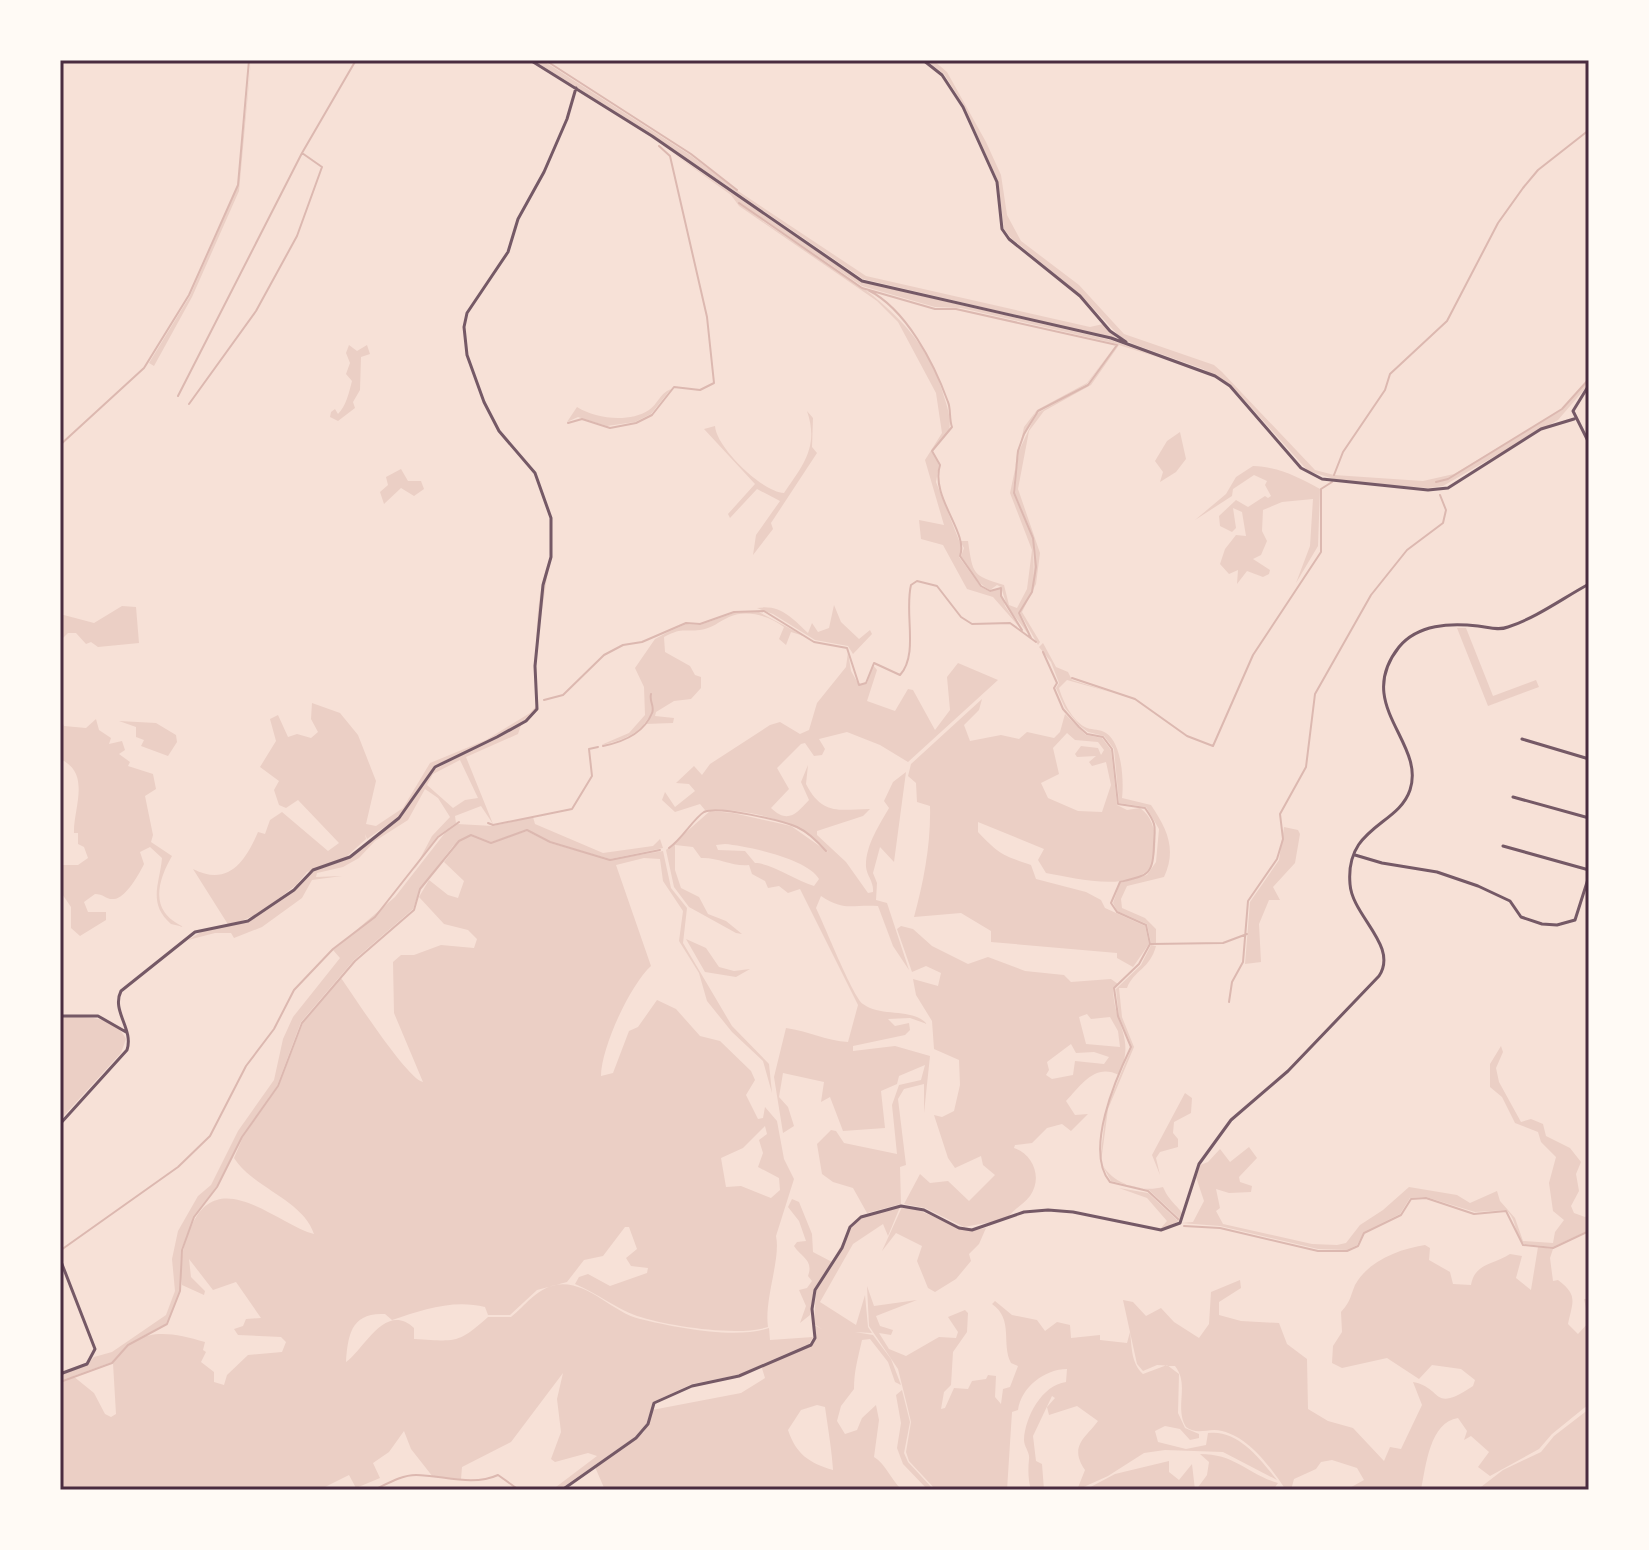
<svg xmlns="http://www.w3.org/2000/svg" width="1649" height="1550" viewBox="0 0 1649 1550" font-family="'Asap Condensed',sans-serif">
<rect width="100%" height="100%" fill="#f7e1d7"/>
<path fill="#ebcfc5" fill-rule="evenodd" d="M251 60 239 191 192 297 154 366 149 363 190 296 238 185Z
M533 60H542L690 155 738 191 866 276 1090 327 1103 324 1117 339 863 279 653 135Z
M926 60H933L947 72 986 142 1001 175 1007 215 1021 241 1079 285 1124 334 1214 365 1222 372 1315 470 1334 475 1423 481 1454 474 1563 409 1589 380V384L1558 420 1443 486 1428 488 1341 481 1308 471 1231 385 1203 369 1133 344 1119 336 1081 295 1011 238 1004 229 998 181 964 106 944 74Z
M671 152 862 282 1111 340 1160 358 1119 345 1091 385 1044 411 1029 431 1018 489 1040 553 1036 584 1022 612 1040 642 1038 645 1020 613 1031 594 1018 613 1029 635 1007 606 1001 587 997 585 990 590C977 584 969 568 961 556L964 548 960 541H968C973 575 972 575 1004 585L1009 605 1017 608 1027 589 1032 550 1010 493 1024 427 1037 410 1087 383 1116 345 1087 384 1035 413 1017 451 1013 493 1033 538 1034 583V538L1014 492 1019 451 1036 414 1088 385 1118 344 961 308 935 307 862 286 739 203C810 261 913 296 942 390 946 404 952 417 949 431L931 451 939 465 936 482 962 548 959 557 981 587 990 592 1000 588 1005 606 1021 629 993 597 967 589 943 545 921 539 919 520 944 525 925 460 942 433 936 393 898 322 877 301 739 206 731 195Z
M349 345 357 351 367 345 370 354 361 357 360 390 353 402 355 408 338 421 330 417 331 412 335 409 338 414C346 406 349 393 352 381L346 374 350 363 346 353Z
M671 389 651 414 635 422 607 426 578 417 567 422 577 407C596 419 629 423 649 410 658 404 659 394 671 389Z
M807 411 813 418 812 447 817 453 771 523 773 529 753 555 756 535 780 501 757 489 730 518 728 514 755 484 704 429 715 426C716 447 762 492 784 493 804 464 819 446 807 411Z
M1180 432 1186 459 1176 472 1160 482 1163 472 1155 461 1167 441Z
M1253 466C1279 467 1298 477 1320 489L1318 546 1296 583 1310 546 1313 499 1282 502 1263 510 1262 531 1267 541 1261 555 1253 559 1270 570 1269 574 1263 577 1247 571 1237 584 1238 570 1229 574 1220 564 1225 549 1236 535 1246 536 1242 512 1233 508 1236 528 1232 532 1220 526 1219 516 1236 500 1248 507 1265 496 1268 498 1271 496 1265 485 1267 481 1254 475 1233 489 1232 496 1195 520 1226 494 1236 477Z
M401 469 408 481H421L424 489 414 496 401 488 384 504 380 492 388 485 386 477Z
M550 557 536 651 537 709 525 721 496 737 434 766 399 817 367 839 365 834 366 839 345 858 307 872 293 889 260 913 229 926 193 869C228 887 245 862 258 832L265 834 270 820 282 812 328 851 339 843 298 800 286 808 279 805 274 790 279 781 260 767 276 741 270 719 278 715 288 737 297 734 311 738 318 732 311 719 312 703 340 713 358 735 376 781 366 824 376 826 403 808 430 763 486 740 530 713 536 706C537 657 532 604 550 557Z
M834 605 841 622 859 639 870 630 872 634 853 654 848 646 815 640 773 614 757 608C781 604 794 620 808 633L812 623 818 632 829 628Z
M122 606 136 607 139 643 98 647 91 642 86 644 76 633H68L60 641V614L94 623Z
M757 611 804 636 791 632 786 645 779 639 784 627C770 616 747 609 729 617 720 621 711 629 700 630 682 632 683 627 664 637L665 652 690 666 695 675 701 677V688L691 699 674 701 656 712 655 716 674 718 673 723 644 724 652 714 653 707C648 731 623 741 601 745L629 733 645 715 644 687 635 668 655 639 668 632 686 624 700 625 734 613Z
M1457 628H1466L1493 696 1536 680 1539 687 1488 706Z
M1043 643 1056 667 1068 672 1072 680 1110 692 1067 680 1059 688C1063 702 1073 722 1087 728 1093 730 1100 729 1106 733 1122 743 1124 781 1122 798L1151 805C1167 829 1177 849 1164 877L1127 886 1121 899 1122 908 1145 918 1156 929V943H1151L1147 924 1117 911 1113 903 1120 883 1147 875 1156 862 1159 829 1146 807 1119 803 1114 749 1104 736 1088 732 1080 726 1065 708 1056 688 1059 683 1051 662 1039 647Z
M848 652 851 671 859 685 867 683 873 665 877 670 867 701 895 711 908 689 913 690 935 730 950 710 947 677 958 663 998 680 908 762 880 745 847 732 819 739 825 749 822 755 814 756 805 743 801 744 777 768 789 789 771 808C788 824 796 814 809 800L801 782 808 765 806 784C823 817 841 809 870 809L863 816 817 831V835L846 862 868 893 873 892C874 882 867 876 866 867 865 846 880 824 889 808L884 801 893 782 906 772 894 862 880 847 873 873 877 883 876 900 887 903 909 970 893 946 878 906C852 904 845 912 821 896L816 908C824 924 853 997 863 1004 882 1018 911 1007 927 1024L910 1018 888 1019 895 1026 909 1023 910 1030 905 1035 853 1046V1051L895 1046 930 1056 924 1113V1084L904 1089 898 1099 906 1165 900 1167 901 1204 867 1213 853 1188 833 1182 822 1174 817 1144 831 1130 836 1131 844 1143 897 1154 892 1105 899 1085 921 1080 925 1065 899 1076 897 1084 881 1091 885 1128 843 1131 830 1097 821 1102 824 1082 783 1073 779 1097 788 1107 794 1126 783 1133 774 1077 786 1028C808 1031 827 1041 848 1042L858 1005 800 889 788 893 779 886 768 888 765 881 752 874 749 865C733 867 718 857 701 858L693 847 675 845V870L681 888 699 897 708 914 726 921 742 934 736 933 689 907 674 887 666 850 710 811 733 813 791 826 828 852C801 820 746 808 705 810L700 804 675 812 662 800 665 792 675 807 695 791 689 784 676 783 694 766 702 775 710 764 770 725 780 722 800 734 809 730 817 703 846 667ZM725 844C748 846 808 859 819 879L814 886C795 880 771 863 755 863L745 851 718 850 716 845Z
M982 699 979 710 964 725 970 741 1001 735 1019 739 1027 732 1054 738 1060 732 1065 714 1086 735 1102 738 1111 750 1117 805 1127 810 1140 808C1158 821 1158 847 1151 867 1129 893 1075 878 1046 873L1038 860 1044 849 978 822V832C1000 855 1002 855 1031 865L1036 879 1086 892 1101 900 1105 908 1145 926 1149 944 1133 967 1117 958V953L991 942V931L961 913 914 917C924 881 931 843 930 806L917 802 916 783 908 776 911 764ZM1067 733 1075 740 1098 742 1104 750 1101 755 1098 748 1081 746 1075 754 1077 757 1096 756 1089 762 1092 766 1106 762 1111 785 1102 812 1078 811 1048 798 1041 783 1059 774 1053 748Z
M60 717 64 726 86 728 96 719 99 730 111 738 109 744 122 741 125 750 119 754 130 762 128 766 153 774 156 789 145 796 153 835 151 842 172 856C157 882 149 912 184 927L171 924C147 903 160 883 162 858L150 847 140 852 144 864C140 873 125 899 114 899 106 900 104 894 95 894L84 902 88 912H106V920L80 936 71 928V907L60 891V865H78L88 858 84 847 78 844V833H74C73 809 92 773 60 759Z
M119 721 156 723 176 735 177 742 168 756 141 746 144 740 136 737V727Z
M521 725 518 734 466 757 493 824 481 806 455 816 456 823 438 836 414 870 432 836 450 817 438 798 425 789 408 820 375 841 359 858 343 867 317 873 316 877 342 876 312 880 302 898 262 927 234 938 231 933H215L188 940 204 930 249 922 314 871 351 858 400 818 431 771ZM460 760 478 798 465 800 453 808 427 785 433 774Z
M533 817 535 824 603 853 653 846 660 839 663 848 610 859 550 842 527 830 491 842 471 834 453 846 420 889 413 909 354 960 301 1022 277 1086 242 1136 216 1187 194 1217 181 1250 180 1291 167 1323 128 1344 112 1362 60 1381 61 1375 87 1365 94 1357 112 1352 166 1315 175 1291 172 1259 178 1231 198 1196 211 1185 238 1131 274 1080 283 1039 293 1017 340 958 333 950 395 897 448 829 457 824 493 826Z
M1284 827 1298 830 1300 834 1295 863 1273 887 1280 900H1269L1259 924 1261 962 1245 964 1250 902 1279 860Z
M527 831 550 843 610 860 663 851 671 888 687 908 683 943 732 1026 769 1064 772 1093 763 1061 732 1032 707 1001 699 973 679 941 683 911 663 881 660 859 644 858 616 865 651 966C630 985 601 1048 601 1076L613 1073 629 1031 638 1027 657 1000 676 1009 700 1036 720 1041 751 1071 755 1080 746 1095 758 1119 763 1118 765 1107 777 1121 784 1159 794 1179 776 1236C781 1259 764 1299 768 1327 737 1337 668 1326 637 1316 615 1308 597 1293 575 1284L579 1277 588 1274 610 1286 647 1273 648 1268 631 1266 626 1258 637 1249 629 1227H625L603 1256 584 1260 567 1282 537 1290 510 1315H488L485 1307C453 1299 422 1310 392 1320L385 1314C351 1312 348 1335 346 1362 364 1350 385 1301 414 1328V1339C455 1341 457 1345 488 1317H511C526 1305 535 1290 555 1285 587 1279 611 1312 640 1319 674 1327 736 1340 769 1328L770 1340 813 1337 809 1344 738 1375 692 1384 653 1402 647 1423 635 1437 559 1490H552L597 1456 588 1453 555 1462 551 1459 561 1432 557 1399 563 1373 511 1442 462 1467 461 1479 433 1477 411 1449 404 1431 389 1452 373 1463 380 1478 356 1488 349 1475 319 1490H60V1383L73 1376 94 1393 105 1414 111 1417 116 1414 113 1363C138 1326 167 1331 205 1342L203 1350 206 1352 201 1362 214 1372V1382L224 1385 227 1375 248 1355 282 1352 286 1342 281 1337 238 1335 234 1329 243 1326 246 1319 261 1318 236 1282 213 1290 189 1259 191 1277 205 1291 204 1295 182 1285C179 1263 183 1244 192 1225 219 1165 277 1224 314 1234 303 1200 253 1188 234 1158L243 1137 278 1087 303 1023 341 978C353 995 408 1080 423 1082L394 1013 393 962 401 955H414L441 945 474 948 477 939 468 930 444 924 419 897 429 880 448 895 458 898 464 881 444 862 459 842 471 835 491 843ZM765 1126 767 1134 759 1140 763 1153 758 1167 779 1178 780 1190 771 1198 741 1186 726 1187 721 1158 743 1148Z
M901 926 913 929 932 946 968 964 988 957 1025 971 1064 975 1071 982 1111 979 1118 984 1113 988C1114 1027 1136 1036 1119 1075 1095 1063 1082 1084 1066 1101L1075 1115 1088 1114 1071 1131 1062 1124 1047 1128 1032 1143 1015 1145 1014 1148C1033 1154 1043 1178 1030 1196 1023 1205 1013 1209 1007 1219L964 1227 925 1208 904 1204 920 1174 930 1183 948 1181 969 1201 995 1175 983 1165 981 1156 955 1168 948 1158 934 1115 942 1117 954 1111 960 1085 959 1060 934 1049 932 1021 916 995 913 979 938 986 941 973 926 966 912 972 897 929ZM1087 1014 1091 1019 1110 1017 1118 1031 1120 1047 1086 1044 1079 1017ZM1071 1044 1076 1053 1094 1052 1109 1057 1104 1064 1075 1061 1073 1075 1052 1079 1046 1075 1049 1070 1047 1062Z
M686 939 706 948 719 967 734 971 750 969 736 977 705 972Z
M1151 945 1156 946C1150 969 1134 970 1127 988H1119L1122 1017 1134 1047 1108 1109 1101 1162C1111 1184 1142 1193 1163 1187 1170 1203 1178 1205 1183 1215 1178 1224 1170 1227 1161 1228L1167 1221 1147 1198 1119 1188 1148 1193 1177 1220 1179 1218 1149 1190 1111 1181 1100 1161 1106 1109 1132 1047 1119 1016 1116 989 1141 965Z
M60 1017C83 1017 114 1014 126 1039L121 1053 60 1120Z
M1501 1046 1503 1052 1496 1068 1499 1082 1521 1122 1531 1119 1543 1124 1546 1136 1570 1148 1581 1162 1576 1174 1579 1191 1571 1206 1574 1213 1585 1217 1589 1215V1230L1553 1247 1524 1244C1514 1234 1517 1219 1506 1210L1475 1212 1426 1197 1410 1198 1400 1214 1364 1232 1357 1245 1347 1250 1318 1249 1220 1226 1181 1223 1193 1222 1204 1201 1196 1177 1200 1165 1208 1162 1220 1149 1230 1162 1249 1147 1257 1158 1239 1177 1240 1182 1252 1186 1251 1192 1229 1193 1216 1189 1220 1208 1216 1211 1223 1224 1312 1244 1337 1245 1346 1243 1360 1225 1383 1210 1409 1187 1457 1195 1470 1203 1497 1191 1500 1201 1515 1218 1523 1241 1553 1243 1555 1232 1564 1220 1553 1211 1549 1183 1556 1157 1541 1142 1538 1132 1515 1123 1502 1097 1490 1087V1064Z
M1185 1093 1192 1098 1191 1113 1174 1122 1173 1133 1178 1139V1147L1160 1152 1156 1158 1160 1175 1152 1155Z
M792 1199 799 1202 812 1234 813 1252 832 1262 814 1289 810 1315 800 1323 806 1306 799 1290 807 1288 812 1281 808 1276C814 1260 801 1257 794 1246L797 1242 806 1241 799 1221 788 1207Z
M900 1207 888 1236 883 1224 853 1244 820 1302 856 1325 865 1295 868 1327 872 1333 855 1332 873 1335 891 1359 901 1385 895 1382 888 1362 870 1339 862 1340C858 1358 854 1371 854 1389L841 1406 837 1421 845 1434 857 1430 862 1418 876 1405 879 1420 874 1457C886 1464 891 1480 902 1490H605L595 1467 644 1432 652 1410 741 1393 765 1378 761 1365 811 1345 816 1338 814 1325 822 1329 814 1324 816 1290 851 1228 861 1218ZM817 1405 825 1407C828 1428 832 1452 833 1470 809 1463 796 1454 788 1430L801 1410Z
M902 1207C931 1209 955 1235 986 1228L979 1244 969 1254 971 1261 956 1279 935 1292 928 1288 917 1261 922 1246 896 1233 882 1251Z
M1425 1245 1430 1248 1429 1260 1450 1272 1453 1284 1471 1285C1475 1263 1493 1265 1510 1254L1522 1256 1516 1278 1531 1290 1538 1247 1553 1249 1550 1258 1553 1281 1558 1280C1578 1295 1573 1301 1568 1324L1578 1334 1589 1322 1584 1299H1589V1404L1552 1434 1539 1449 1490 1476 1478 1467 1489 1452 1471 1436 1464 1440 1467 1431 1458 1418C1430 1422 1426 1465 1421 1490H1346L1364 1480 1357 1468 1332 1460 1321 1462 1316 1469 1294 1479 1291 1490H1286C1271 1468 1250 1438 1222 1431 1209 1427 1198 1436 1186 1427 1174 1407 1190 1385 1175 1366L1157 1365 1143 1371 1137 1364 1123 1300 1133 1302 1146 1316 1161 1308 1174 1322 1199 1338 1209 1324 1211 1292 1240 1280 1241 1288 1219 1302V1315L1241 1321 1279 1323 1287 1344 1307 1359 1308 1409 1328 1421 1353 1428 1384 1461 1390 1447 1401 1449 1422 1405 1413 1382C1444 1388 1431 1414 1473 1386L1475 1380 1461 1369 1432 1365 1419 1379 1387 1358 1342 1368 1332 1363 1333 1346 1342 1332 1341 1312C1351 1301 1350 1297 1355 1285 1368 1261 1399 1249 1425 1245Z
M867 1286 874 1306 917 1300 876 1316 880 1326 893 1330 891 1335 879 1333 889 1349 906 1356 939 1337 956 1338 958 1332 948 1317 965 1310 968 1313 967 1332 953 1352 951 1385 944 1392 941 1409 945 1408 954 1388 968 1389 972 1381 986 1379 988 1375 996 1376 995 1397 1001 1404 1003 1389 1010 1387 1018 1366 1011 1363C1001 1344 1014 1319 992 1304L995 1301 1012 1315 1037 1320 1045 1331 1057 1322 1070 1325 1071 1338 1100 1335V1340L1127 1343 1130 1332C1132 1348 1131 1363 1143 1374L1167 1365 1179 1374 1178 1413 1185 1428 1199 1434V1438L1190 1440 1180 1429 1165 1426 1155 1431 1158 1442 1186 1449 1206 1445 1208 1433C1238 1429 1260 1459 1277 1480L1223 1452 1165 1450 1144 1453 1108 1476 1077 1490 1085 1470C1068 1445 1087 1437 1098 1421L1077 1406 1049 1415 1047 1407 1055 1398 1052 1396 1033 1436 1036 1461 1042 1464 1044 1490H1031C1028 1479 1028 1470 1029 1459 1030 1452 1024 1447 1024 1440 1025 1417 1042 1385 1066 1382L1067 1369C1045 1369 1021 1387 1018 1410L1012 1412 1007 1490H936L909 1461 906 1452 911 1422 907 1405 898 1369 869 1326Z
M902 1390 910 1422 904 1453 908 1462 934 1490H928L903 1464 897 1448 901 1423 896 1395Z
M1589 1409V1490H1477L1503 1470 1541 1452 1554 1436Z
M1200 1454C1236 1454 1247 1474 1278 1483L1273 1490H1196L1207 1475 1209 1462Z
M1169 1461V1472L1179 1480 1192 1464 1195 1490H1085L1115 1474Z"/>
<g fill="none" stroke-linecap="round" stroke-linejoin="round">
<path stroke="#dcb8b0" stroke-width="2" d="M545 60 691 154 737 190
M739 203 862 288 935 309H956L1117 345 1088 385 1038 411 1024 434 1018 451 1014 493 1033 538 1036 567 1032 592 1019 613 1031 638
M868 290C906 309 934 363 948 402 951 409 949 419 952 427L932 451 940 465C930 497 969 533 960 556L981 586 990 591 1001 588V596L1022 630
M178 396 302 153 356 60
M189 404 256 311 297 236 322 167 302 153
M568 423 582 419 610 428 636 423 652 415 674 387 700 390 714 383 707 317 670 156 659 146
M60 445 144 368 189 295 238 185 249 60
M1334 475 1343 452 1385 390 1390 374 1447 321 1498 223 1523 188 1538 170 1589 130
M1436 482 1448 479 1562 409 1589 379
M1043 652 1057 683 1054 688 1063 709 1079 727 1087 734 1103 737 1112 749 1118 804 1145 808C1157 825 1155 826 1154 844 1153 875 1149 875 1120 882L1111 903 1117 912 1146 925 1150 944 1139 964 1114 988 1118 1016 1131 1047C1116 1078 1084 1151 1110 1182L1148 1191 1178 1219
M1072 678 1135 699 1187 736 1213 746 1253 655 1321 552V489L1332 482
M544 700 563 695 604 655 623 645 642 642 686 623 700 624 734 612 764 611 814 642 847 648 859 685 866 683 874 663 900 675C919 654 904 613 911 585L917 581 937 586 961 617 972 624 1010 623 1036 642
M603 746C623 742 644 733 652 713 655 706 649 702 651 694
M488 823 493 825 572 809 592 776 589 749 598 747
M669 848C682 839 694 818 704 812 717 805 783 821 797 827 808 832 818 842 826 851
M1151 944 1223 943 1247 934
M1229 1002 1232 982 1243 962 1248 901 1277 859 1283 839 1280 814 1306 767 1315 694 1371 595 1407 550 1443 523 1446 510 1440 495
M1184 1226 1220 1228 1318 1251H1347L1358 1246 1364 1233 1401 1215 1411 1199 1426 1198 1474 1214 1506 1211 1523 1245 1553 1248 1589 1231
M61 1250 178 1167 210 1136 246 1066 274 1029 294 990 333 949 375 917 438 837 459 822
M60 1382 112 1363 128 1345 167 1324 180 1291 182 1250 194 1217 217 1187 242 1137 278 1086 302 1023 355 961 414 910 420 889 459 841 471 835 491 843 527 830 550 842 610 860 660 850
M374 1490C387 1484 401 1475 416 1475 442 1475 472 1487 498 1475L519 1490"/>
<path stroke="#755966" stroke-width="3" d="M530 60 652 136 862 281 1111 338 1215 376 1230 386 1301 468 1322 479 1428 490 1448 488 1541 429 1574 419
M923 60 942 75 963 107 997 182 1002 229 1009 239 1080 296 1110 331 1126 342
M1589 385 1573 411 1589 443
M1522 739 1589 759
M1513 797 1589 818
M1503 846 1589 870
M1355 855 1382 863 1437 872 1478 886 1510 901 1521 917 1542 924 1557 925 1575 920 1589 876
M60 1016H98L126 1032
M60 1124 127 1050C134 1029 111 1011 121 991L195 932 248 921 294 890 313 870 350 857 399 818 435 767 497 737 526 721 537 709 535 666 543 585 551 557V518L535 473 499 431 484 402 467 355 464 327 467 313 508 252 518 219 544 172 567 119 576 88
M60 1259 95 1349 87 1364 60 1374
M562 1490 636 1438 648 1424 654 1403 692 1386 739 1376 811 1345 815 1338 812 1309 815 1290 842 1248 850 1227 861 1217 901 1206 924 1210 959 1228 972 1230 1024 1212 1048 1210 1073 1212 1161 1230 1180 1223 1199 1164 1231 1120 1288 1071 1379 976C1399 946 1352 916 1350 884 1345 826 1398 826 1410 790 1426 742 1353 705 1399 647 1418 624 1450 623 1478 626 1488 627 1498 631 1508 627 1536 618 1563 598 1589 584"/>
</g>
<rect width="1649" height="1550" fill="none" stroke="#fffaf5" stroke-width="124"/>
<rect x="62" y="62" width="1525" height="1426" fill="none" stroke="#4a2c40" stroke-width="3"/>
</svg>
